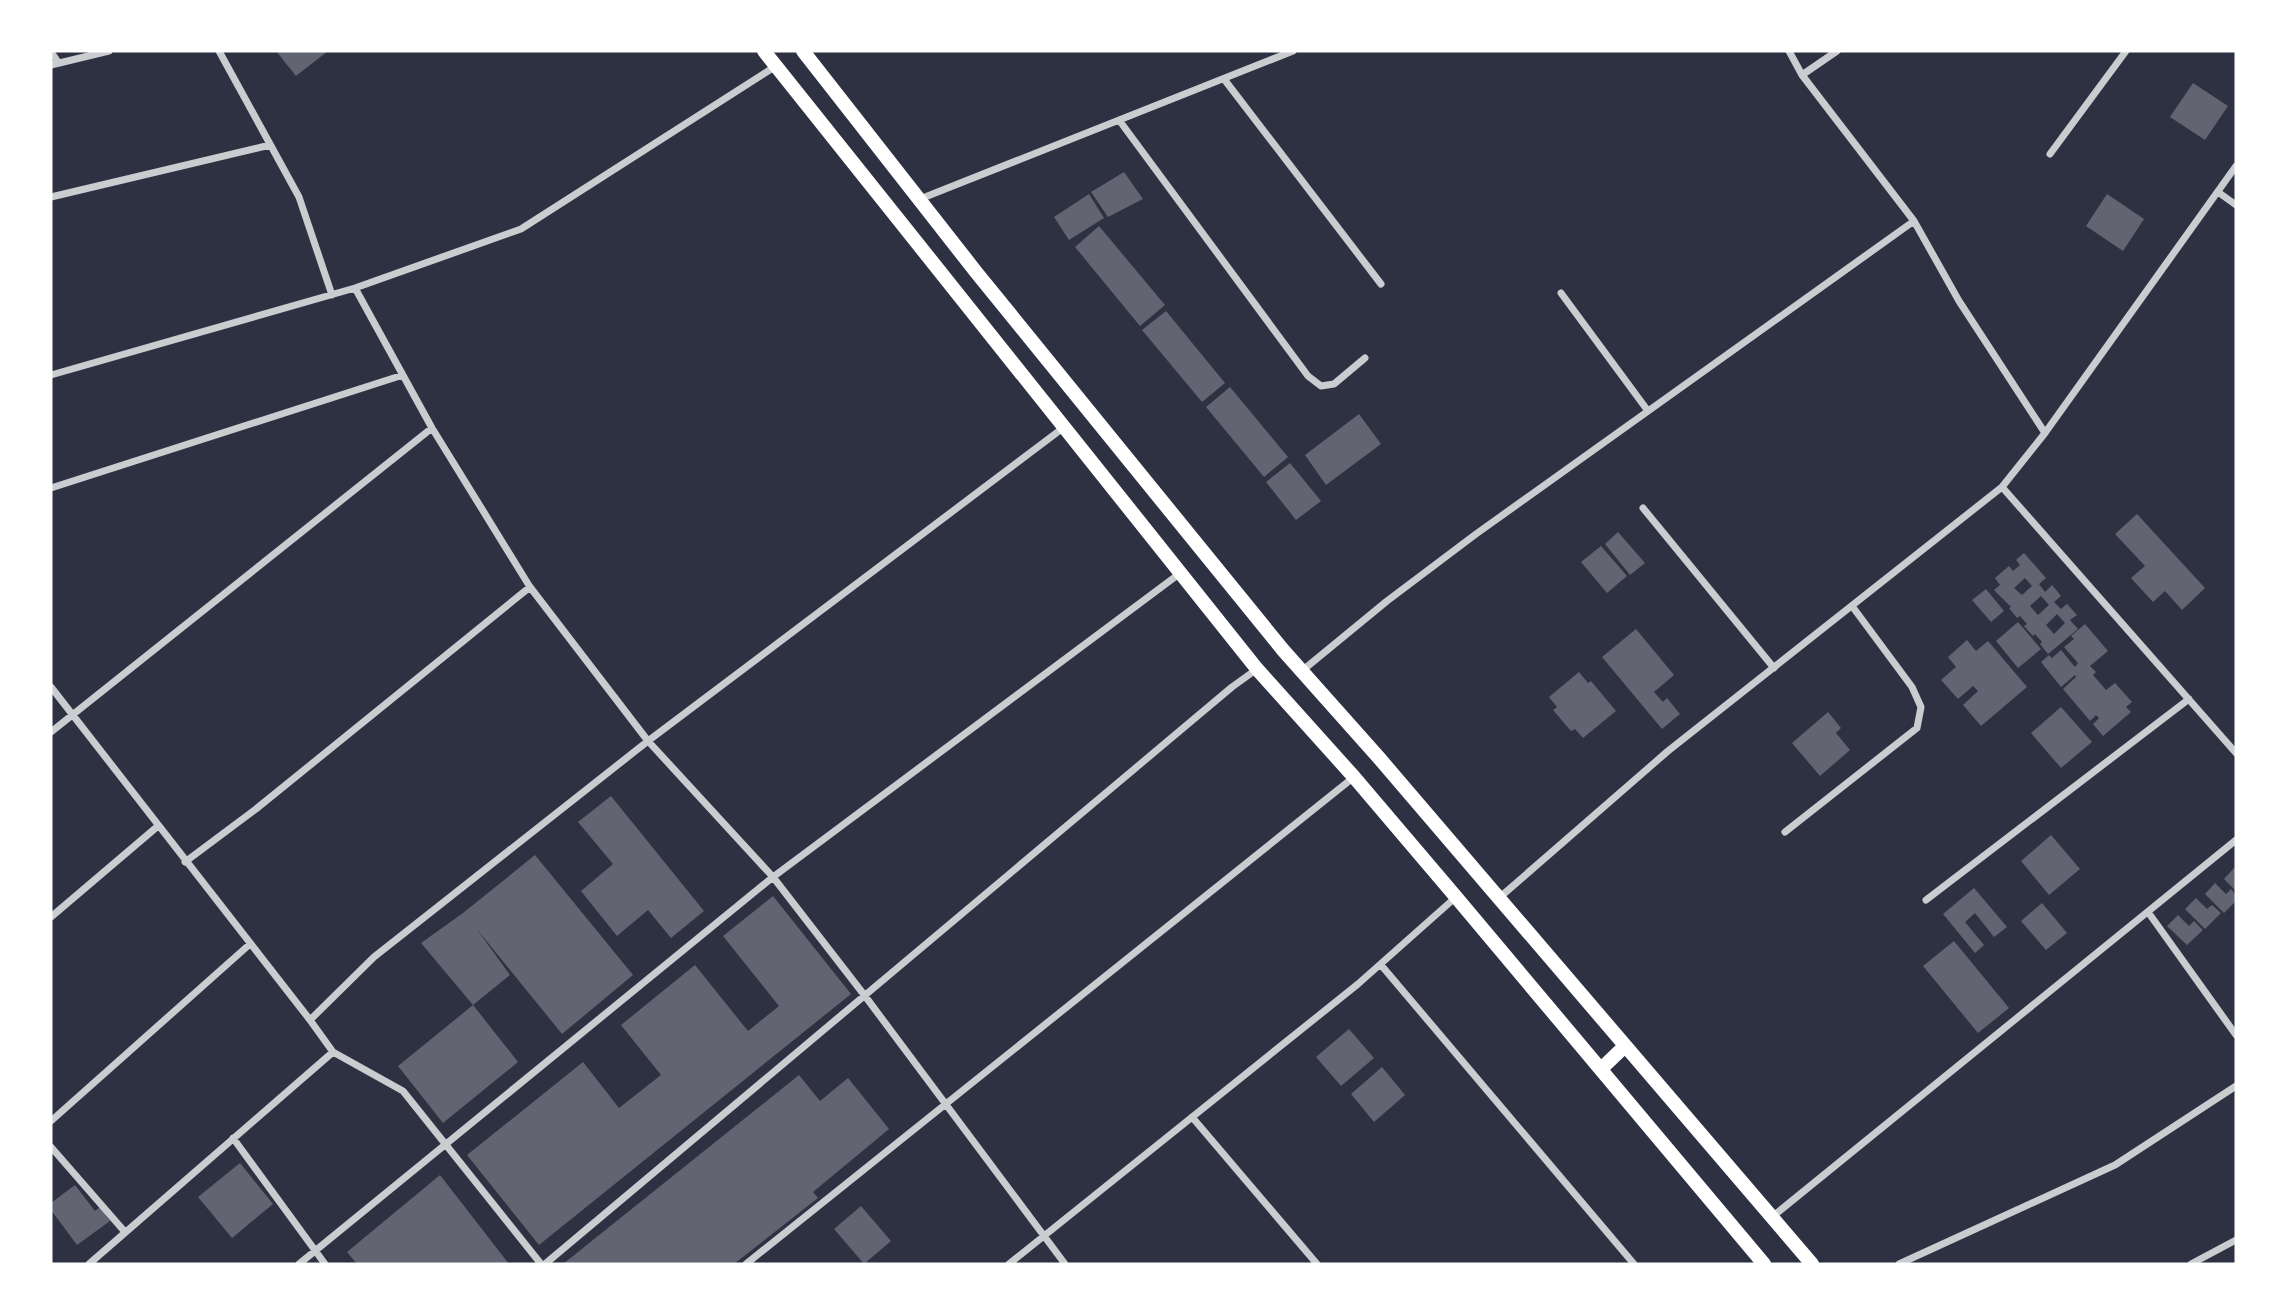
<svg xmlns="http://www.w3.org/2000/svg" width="2287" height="1315" viewBox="0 0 2287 1315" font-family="'Archivo Narrow',sans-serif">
<rect width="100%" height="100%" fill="#2d3142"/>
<path fill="#626471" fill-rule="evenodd" d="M276 51H328L296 76Z
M2193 83 2228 106 2205 140 2170 117Z
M1124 172 1143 199 1108 217 1091 192Z
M1089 194 1104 218 1069 240 1054 217Z
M2107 194 2144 219 2123 251 2086 226Z
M1099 226 1165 305 1140 326 1075 247Z
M1166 311 1225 383 1202 402 1142 330Z
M1230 387 1288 457 1264 477 1206 407Z
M1359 414 1381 444 1326 485 1305 455Z
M1290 463 1321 501 1296 520 1266 482Z
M2137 514 2205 588 2182 610 2165 591 2153 602 2131 578 2145 566 2115 534Z
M1618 532 1645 563 1630 575 1605 544Z
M1601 546 1627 576 1607 593 1581 562Z
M2024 553 2046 578 2039 584 2045 592 2052 585 2061 596 2054 602 2061 609 2067 604 2077 615 2070 620 2078 629 2048 654 2040 644 2042 642 2035 634 2033 636 2024 626 2027 624 2020 616 2017 618 2009 608 2011 607 1994 590 2000 585 1995 578 2009 566 2013 571 2020 565 2016 560ZM2025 578 2032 586 2022 595 2014 588ZM2041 596 2049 605 2038 615 2030 606ZM2057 614 2065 623 2054 634 2046 625Z
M1986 589 2004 611 1991 622 1972 600Z
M2018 622 2041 649 2018 668 1996 641Z
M2085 624 2108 651 2090 666 2096 672 2093 675 2106 690 2115 683 2132 702 2126 707 2131 712 2103 736 2093 724 2099 718 2096 715 2090 721 2063 689 2076 677 2075 675 2061 687 2041 662 2049 655 2052 658 2061 650 2075 667 2078 663 2064 647 2074 639 2071 636Z
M1636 629 1674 675 1654 692 1663 702 1667 698 1680 714 1662 729 1602 657Z
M1967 640 1976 651 1988 641 2027 687 1981 726 1963 705 1978 691 1973 686 1958 699 1941 680 1956 667 1948 657Z
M1579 672 1588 683 1591 681 1616 711 1583 738 1575 729 1571 731 1553 710 1557 707 1549 697Z
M2061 707 2092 742 2061 768 2031 733Z
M1828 712 1841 728 1836 733 1850 750 1820 776 1792 743Z
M611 796 704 911 671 938 648 910 617 936 581 891 613 864 578 822Z
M2051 835 2080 869 2049 895 2021 861Z
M535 855 633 975 562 1034 476 928 510 975 473 1005 421 943 463 913Z
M2234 868 2236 869V891L2224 879Z
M2215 883 2226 894 2231 889 2236 895V901L2224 913 2205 894Z
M1974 888 2007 927 1994 937 1975 913 1965 922 1984 945 1975 953 1943 914Z
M773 896 851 994 539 1245 467 1155 583 1062 619 1108 661 1075 621 1025 695 965 748 1031 779 1006 723 936Z
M2196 898 2207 909 2212 905 2221 913 2205 929 2185 909Z
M2042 903 2067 933 2046 950 2021 921Z
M2178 915 2189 926 2194 921 2203 930 2187 945 2167 926Z
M1954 941 2009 1008 1978 1033 1923 966Z
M473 1005 518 1062 443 1123 398 1066Z
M1349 1029 1374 1058 1341 1086 1316 1057Z
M1382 1067 1405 1095 1374 1122 1351 1094Z
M799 1075 820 1101 848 1078 889 1129 813 1192 818 1198 734 1264H563Z
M240 1163 273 1204 232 1238 198 1197Z
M440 1175 509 1264H357L347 1252Z
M75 1185 95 1211 100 1207 110 1221 77 1245 51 1210V1203Z
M861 1206 891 1241 864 1264 834 1229Z"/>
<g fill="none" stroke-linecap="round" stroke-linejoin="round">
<path stroke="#caccd0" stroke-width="7" d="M219 51 299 197 332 295
M1789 51 1802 75 1914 221 1959 301 2045 433
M51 52 58 62
M51 65 109 51
M1802 75 1837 51
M1224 79 1381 284
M1119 120 1308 376 1321 386 1334 384 1365 358
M2050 154 2126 51
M2218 192 2236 205
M51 197 270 145
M920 199 1293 51
M355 288 432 428 530 587 648 741 773 877 865 996 1065 1264
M1561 293 1648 411
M51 375 355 288 521 229 776 66
M2002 487 2236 753
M51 488 403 375
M1643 508 1774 668
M1303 670 1387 601 1476 534 1914 221
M51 687 310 1020
M51 732 432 428
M1785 832 1917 728 1921 707 1912 687 1852 606
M185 862 256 809 530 587
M1499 898 1668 751 2002 487 2045 433 2236 166
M1926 900 2189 699
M2148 912 2236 1035
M51 917 158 826
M1381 965 1634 1264
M1192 1117 1317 1264
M51 1121 250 944
M233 1138 325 1264
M51 1147 125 1232
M1772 1217 2236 840
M89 1264 333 1052
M299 1264 773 877 1179 574
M541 1264 403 1091 333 1052 310 1020 374 957 648 741 1063 428
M545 1264 1232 687 1257 669
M746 1264 1354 777
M1009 1264 1358 984 1456 897
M1899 1264 2115 1165 2236 1086
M2191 1264 2236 1240"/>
<path stroke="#fff" stroke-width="14" d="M764 51 1257 669 1354 777 1456 897 1764 1264
M803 51 976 272 1283 650 1380 759 1812 1264
M1601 1069 1625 1046"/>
</g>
<rect width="2287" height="1315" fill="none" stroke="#ffffff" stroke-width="105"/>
</svg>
